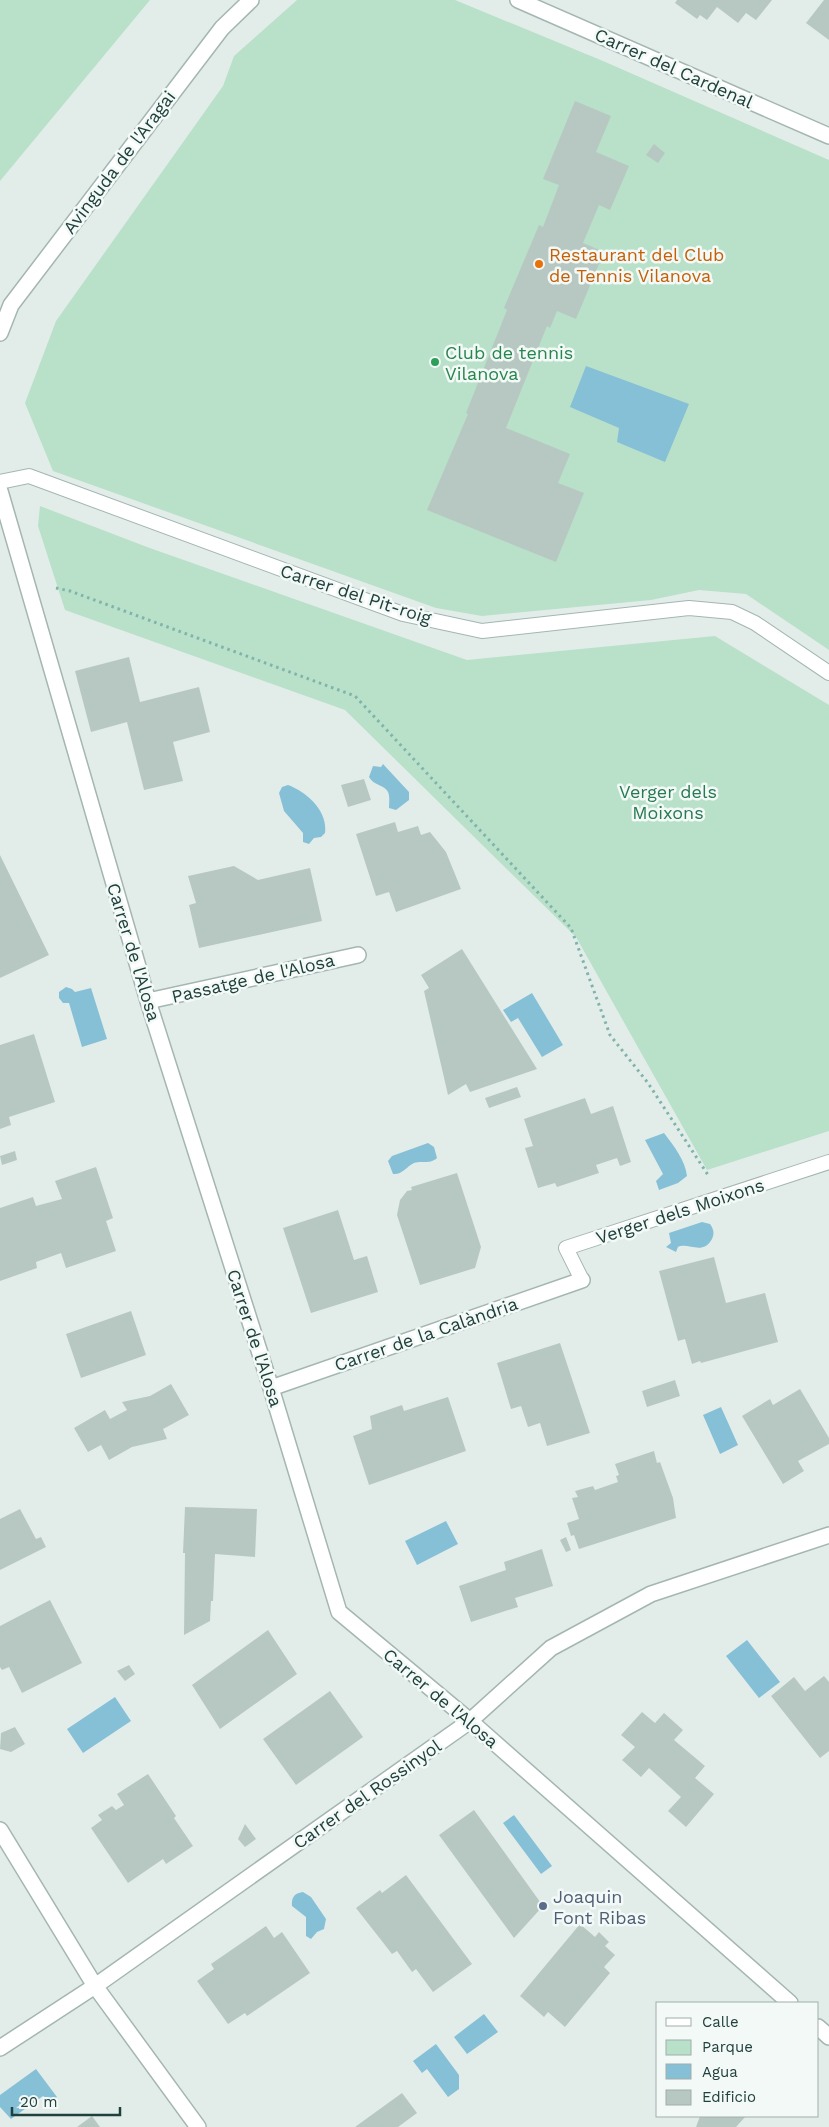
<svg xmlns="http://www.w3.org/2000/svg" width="829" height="2127" viewBox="0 0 829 2127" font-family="'Work Sans',sans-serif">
<rect width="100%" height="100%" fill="#e2edea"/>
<path fill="#b9e0c9" d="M0 0H150L0 181Z
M297 0H455L603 61 829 160V650L746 594 699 590 651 600 482 616 436 608 53 471 25 403 56 321 223 86 234 56Z
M40 506 147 547 467 660 715 636 829 705V1131L707 1170 576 937 345 710 65 610 38 526Z"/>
<path fill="#86c0d7" d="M586 366 689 404 665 462 617 442 619 428 570 407Z
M383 764 409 792V800L396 810 389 808C389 803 390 796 388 792 385 785 374 786 369 777L373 766 381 767Z
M288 785C307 792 328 811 325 833L321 837 314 838 309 844 303 842V833L284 811 279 793 282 787Z
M66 987 72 989 75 992 91 988 107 1039 82 1047 69 1003H63L59 998V992Z
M532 993 563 1045 542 1057 518 1018 511 1022 503 1010Z
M664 1133C674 1146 685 1160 687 1176L678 1183 659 1190 656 1181 663 1174 645 1140Z
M428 1143 434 1147 437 1158C429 1165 423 1160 414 1163 406 1167 402 1175 393 1174L388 1161 392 1156Z
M702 1222 710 1224C713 1228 715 1233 712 1239 703 1256 688 1242 678 1247L676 1252 666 1247 671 1243 669 1233Z
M721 1407 738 1445 720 1454 703 1415Z
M446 1521 458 1544 417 1565 405 1541Z
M747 1640 780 1682 759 1698 726 1656Z
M115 1697 131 1721 83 1753 67 1729Z
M514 1815 552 1866 541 1874 503 1823Z
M303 1892 311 1897 326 1919 324 1929 317 1932 311 1939 306 1936V1917L292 1906C291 1897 295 1893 303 1892Z
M484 2014 498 2032 467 2054 454 2037Z
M436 2044 459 2075V2089L448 2097 427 2069 422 2073 413 2061Z
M36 2069 57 2097 51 2101 43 2096 11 2119 0 2107V2095Z"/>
<path fill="#b7c8c3" d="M677 0H772L756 20 746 13 738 23 717 7 707 20 700 15 697 19 675 3Z
M824 0H829V40L806 23Z
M575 101 611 116 596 152 629 166 610 210 599 205 583 243 604 252 576 319 557 311 550 328 547 326 506 428 570 454 558 483 584 493 556 562 427 510 468 414 466 413 507 310 504 308 539 225 543 227 559 185 543 179Z
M654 144 665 153 658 163 646 155Z
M129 657 140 702 199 687 210 732 173 742 183 781 144 790 127 722 91 732 75 671Z
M364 779 371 800 348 807 341 785Z
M395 822 398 832 418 826 421 835 430 832 446 852 461 889 396 912 389 892 376 896 356 834Z
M0 855 49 955 0 978Z
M234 866 258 880 310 868 322 921 199 948 189 905 196 903 188 876Z
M462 949 537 1069 470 1092 466 1084 448 1095 424 991 429 988 421 975Z
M34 1034 55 1102 9 1117 11 1125 0 1129V1045Z
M517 1087 521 1097 489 1108 485 1098Z
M585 1098 591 1114 613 1106 631 1162 620 1166 617 1158 596 1165 599 1173 557 1187 555 1183 538 1188 525 1148 533 1146 524 1119Z
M15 1151 17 1160 2 1165 0 1156Z
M96 1167 113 1218 106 1221 116 1251 66 1268 61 1253 36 1262 37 1268 0 1281V1208L33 1197 36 1206 62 1199 55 1181Z
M457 1173 481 1247 475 1268 420 1285 397 1215 400 1200 407 1191 412 1190 411 1187Z
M338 1210 354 1260 367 1256 378 1292 311 1313 283 1228Z
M714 1257 726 1303 765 1293 778 1342 701 1363 700 1361 692 1364 685 1339 678 1341 659 1271Z
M131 1311 146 1355 81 1378 66 1334Z
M560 1343 590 1433 547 1446 540 1423 528 1427 521 1406 511 1409 497 1363Z
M675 1380 680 1396 647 1407 642 1391Z
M171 1384 189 1415 163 1429 167 1439 132 1447 109 1460 101 1445 88 1452 74 1428 105 1410 110 1419 127 1410 122 1402 150 1396Z
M800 1389 829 1438V1444L798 1461 804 1471 783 1484 742 1416 770 1399 773 1405Z
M448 1397 466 1451 369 1485 353 1436 372 1429 370 1416 402 1405 404 1411Z
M654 1451 657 1463 660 1462 673 1498 676 1518 579 1549 574 1535 571 1536 567 1523 579 1519 572 1498 578 1497 575 1491 593 1486 595 1490 618 1482 616 1476 619 1475 615 1464Z
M185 1507 257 1509 255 1557 215 1554 213 1601H211L210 1621 184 1635 185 1553H183Z
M20 1509 36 1539 41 1537 46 1547 0 1570V1519Z
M566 1537 571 1550 566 1552 560 1540Z
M542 1549 553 1586 515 1598 518 1607 471 1622 459 1586 506 1570 504 1562Z
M50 1600 82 1663 22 1693 9 1667 2 1670 0 1667V1626Z
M268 1630 297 1674 220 1729 192 1685Z
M129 1665 135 1674 125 1681 117 1671Z
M824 1676 829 1682V1751L820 1758 771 1696 794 1677 805 1691Z
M330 1691 363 1737 296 1785 263 1739Z
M642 1712 655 1723 664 1713 683 1730 674 1740 705 1766 695 1778 714 1794 686 1827 668 1811 681 1797 649 1768 641 1777 622 1760 635 1747 621 1735Z
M15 1727 25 1744 11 1752 0 1749 1 1733Z
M148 1774 176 1816 174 1818 193 1846 166 1864 163 1859 128 1883 91 1828 102 1820 98 1815 112 1806 116 1810 124 1805 117 1794Z
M474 1810 543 1906 514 1938 439 1835Z
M245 1824 256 1839 245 1847 238 1839Z
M406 1875 472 1964 433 1992 416 1969 412 1972 397 1951 392 1954 356 1908 380 1890 382 1893Z
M580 1924 595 1937 599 1932 609 1942 605 1946 615 1955 604 1967 610 1973 565 2027 548 2012 544 2017 520 1996Z
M266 1926 274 1938 282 1932 310 1973 247 2016 245 2013 228 2024 197 1981 214 1969 211 1964Z
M402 2093 417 2113 398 2127H355Z
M92 2116 100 2127H77Z
M700 2116H746L736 2127H696Z"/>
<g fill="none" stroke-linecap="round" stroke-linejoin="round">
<g stroke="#a4b6b2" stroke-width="16">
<path id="lane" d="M0 482 29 476 403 614 482 631 689 608 732 612 755 623 829 673
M582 1280 566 1248 829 1162"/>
</g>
<g stroke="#a4b6b2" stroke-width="18">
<path id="street" d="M518 0 829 136
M0 333 11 305 222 28 251 0
M0 491 148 1001 271 1388 339 1612 470 1721 790 2003
M148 1001 358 955
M271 1388 582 1280
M0 1830 95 1986 198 2127
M818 2027 829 2037
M0 2048 95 1986 470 1721 551 1648 651 1594 829 1535"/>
</g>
<path stroke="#80b3aa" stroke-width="3" stroke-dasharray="2.5 4" stroke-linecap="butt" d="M56 588 70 591 355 696 571 928 610 1035 648 1083 708 1175"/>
<use href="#lane" stroke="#fff" stroke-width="14"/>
<use href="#street" stroke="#fff" stroke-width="15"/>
</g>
<circle fill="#e8710a" stroke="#f3f9f7" stroke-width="2" cx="539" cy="264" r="5"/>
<circle fill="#2e9e5b" stroke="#f3f9f7" stroke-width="2" cx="435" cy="362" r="5"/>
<circle fill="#5c6f8a" stroke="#f3f9f7" stroke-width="2" cx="543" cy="1906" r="5"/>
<g text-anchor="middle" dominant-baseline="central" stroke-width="5" stroke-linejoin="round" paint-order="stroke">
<g font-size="18" fill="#20403c" stroke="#f3f9f7">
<text transform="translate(674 68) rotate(24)">Carrer del Cardenal</text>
<text transform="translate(119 162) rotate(-53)">Avinguda de l'Aragai</text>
<text transform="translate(356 594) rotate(18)">Carrer del Pit-roig</text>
<text transform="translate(134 952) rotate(73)">Carrer de l'Alosa</text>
<text transform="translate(253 978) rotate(-13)">Passatge de l'Alosa</text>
<text transform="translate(680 1211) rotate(-18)">Verger dels Moixons</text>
<text transform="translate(426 1334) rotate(-19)">Carrer de la Calàndria</text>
<text transform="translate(255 1338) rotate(72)">Carrer de l'Alosa</text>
<text transform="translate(441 1698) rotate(40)">Carrer de l'Alosa</text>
<text transform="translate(367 1794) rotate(-35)">Carrer del Rossinyol</text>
</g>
<g font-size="18" fill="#c56008" stroke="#f3f9f7" text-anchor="start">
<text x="549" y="254">Restaurant del Club<tspan x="549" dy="21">de Tennis Vilanova</tspan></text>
</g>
<g font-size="18" fill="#27864d" stroke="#f3f9f7" text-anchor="start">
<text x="445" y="352">Club de tennis<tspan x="445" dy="21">Vilanova</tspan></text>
</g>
<g font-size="18" fill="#277a52" stroke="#f3f9f7">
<text x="668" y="791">Verger dels<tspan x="668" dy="21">Moixons</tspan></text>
</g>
<g font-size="18" fill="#4e5e75" stroke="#f3f9f7" text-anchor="start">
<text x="553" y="1896">Joaquin<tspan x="553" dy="21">Font Ribas</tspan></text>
</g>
</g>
<rect x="656" y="2002" width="162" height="115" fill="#f3f9f7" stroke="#9fafac"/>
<rect x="666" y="2018" width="25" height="8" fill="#ffffff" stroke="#9fafac"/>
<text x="702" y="2027" font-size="15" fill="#20403c">Calle</text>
<rect x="666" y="2040" width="25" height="15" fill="#b9e0c9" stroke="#9fafac"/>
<text x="702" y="2052" font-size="15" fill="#20403c">Parque</text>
<rect x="666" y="2064" width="25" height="15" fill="#86c0d7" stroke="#9fafac"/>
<text x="702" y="2077" font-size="15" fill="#20403c">Agua</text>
<rect x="666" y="2090" width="25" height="15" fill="#b7c8c3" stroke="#9fafac"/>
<text x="702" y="2102" font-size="15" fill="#20403c">Edificio</text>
<path d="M12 2107v8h108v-8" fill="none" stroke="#20403c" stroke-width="2.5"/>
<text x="20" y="2107" font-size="15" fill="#20403c" stroke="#f3f9f7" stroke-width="4" paint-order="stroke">20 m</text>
</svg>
